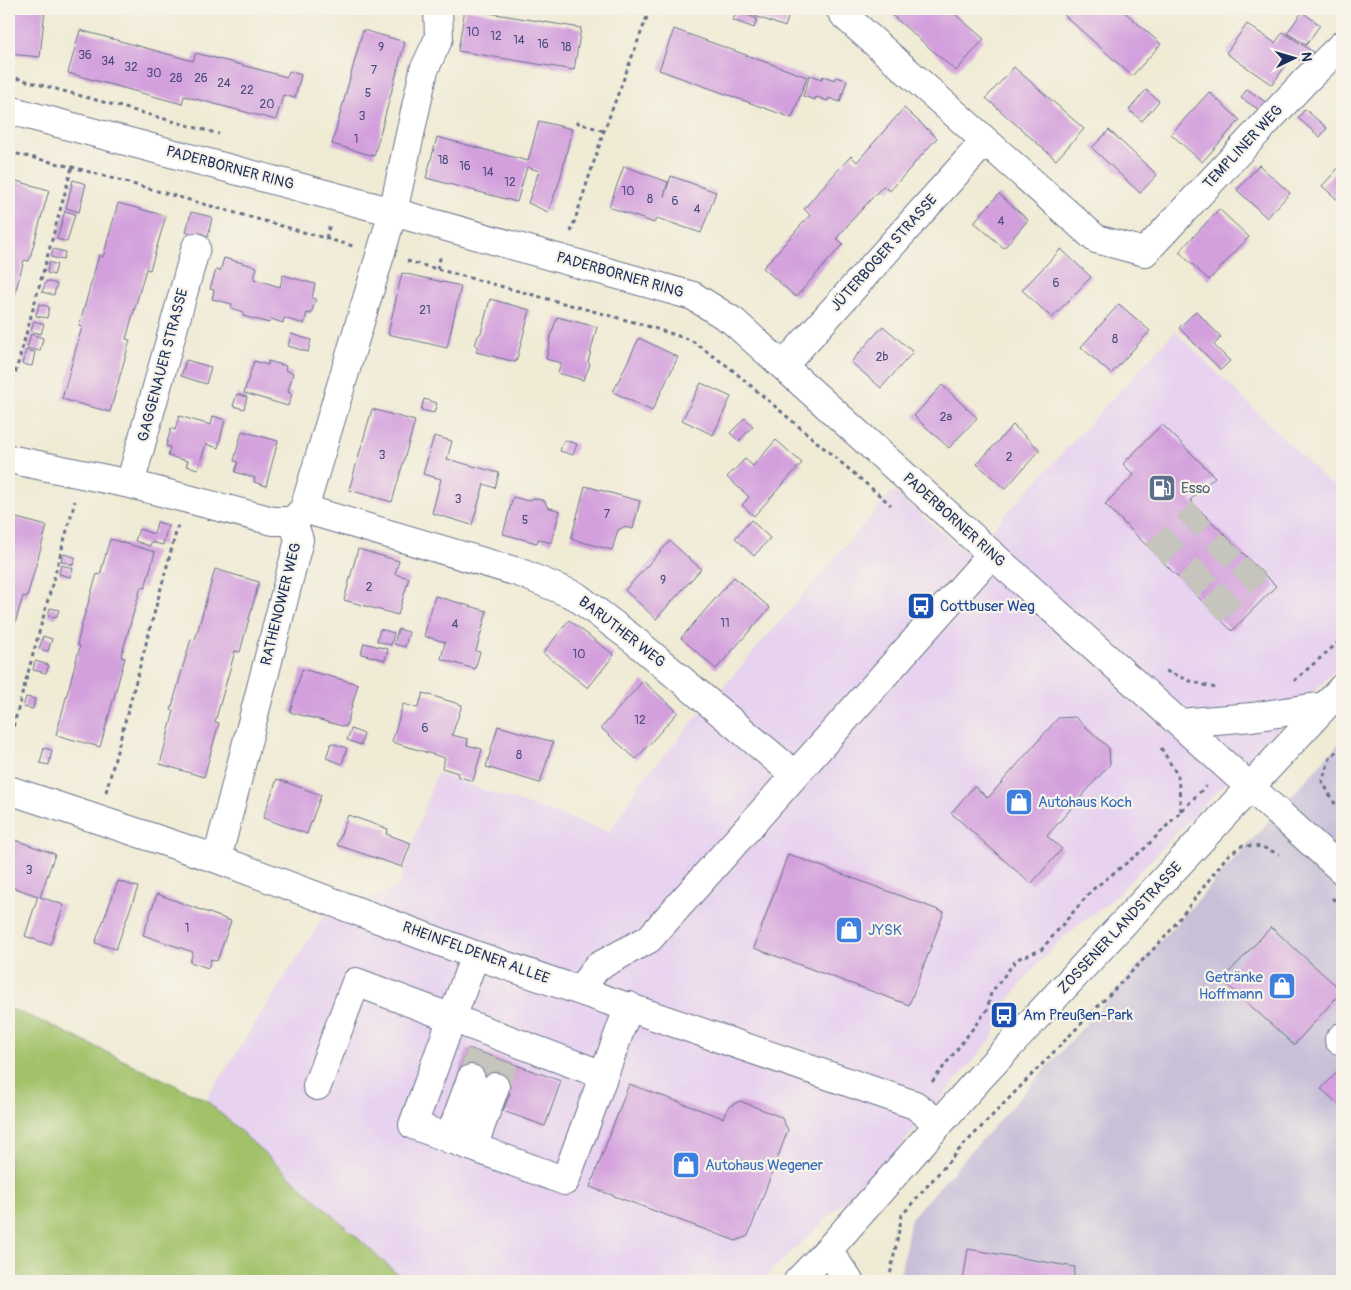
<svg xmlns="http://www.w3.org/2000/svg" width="1351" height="1290" viewBox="0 0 1351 1290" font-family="Pangolin,sans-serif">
<rect width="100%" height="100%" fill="#f7f3e8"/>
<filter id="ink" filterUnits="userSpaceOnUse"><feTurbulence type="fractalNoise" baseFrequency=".02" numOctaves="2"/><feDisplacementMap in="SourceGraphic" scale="10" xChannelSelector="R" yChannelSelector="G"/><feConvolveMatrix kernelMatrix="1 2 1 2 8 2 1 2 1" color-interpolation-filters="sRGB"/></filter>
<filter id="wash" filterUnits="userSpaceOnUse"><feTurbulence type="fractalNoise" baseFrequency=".0096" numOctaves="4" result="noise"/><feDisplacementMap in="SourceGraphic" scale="20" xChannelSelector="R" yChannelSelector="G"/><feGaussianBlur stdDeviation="1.12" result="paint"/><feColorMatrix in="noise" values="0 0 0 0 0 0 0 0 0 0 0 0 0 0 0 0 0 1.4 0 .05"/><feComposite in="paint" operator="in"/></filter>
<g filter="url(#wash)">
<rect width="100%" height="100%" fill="#f0ebd5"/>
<path fill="#e7d2ef" d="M1175 331 1331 485 1342 472V663L1113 899 1061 939 1028 975 1007 1003 992 1038 893 1155 761 1281H405L206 1100 326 913 398 888 436 774 610 832 639 784 893 491 968 555Z"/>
<path fill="#c8bfd8" d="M1342 740V1281H899L911 1218Z"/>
<path fill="#a2c26a" stroke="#5e7864" d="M9 1008 48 1024 206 1100 405 1281H9Z"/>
<g id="blocks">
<path fill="#d3a0dd" d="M9 9H45L40 57 9 54Z
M465 9 581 28 574 70 458 51Z
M736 9H791L785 27Z
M885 9H949L984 39 956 71Z
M1067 9H1121L1161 44 1132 76 1063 14Z
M737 11 757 19 754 28 733 20Z
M1302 12 1320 25 1306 45 1287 33Z
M1247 24 1275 43 1283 32 1313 52 1305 64 1293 55 1272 85 1226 53Z
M674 29 807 77 792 118 659 70Z
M80 30 193 61 196 53 287 77 289 71 301 75 295 98 283 95 276 120 184 96 182 104 68 73Z
M363 30 405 42 374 156 332 144Z
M1014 67 1084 129 1056 160 986 98Z
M810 75 822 79 823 76 835 80V77L847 80 840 102 829 98 828 101 816 97 815 100 803 96Z
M1247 89 1267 103 1261 111 1241 98Z
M1146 90 1159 101 1142 121 1129 110Z
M1209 92 1240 120 1202 162 1171 134Z
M904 108 937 138 890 191 883 186 852 220 837 238 843 244 796 297 763 268 810 215 804 209 819 191 851 156 857 162Z
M1305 109 1327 128 1320 137 1298 118Z
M539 121 572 129 560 180 548 212 528 203 539 171 527 167 517 202 426 178 437 137 528 161Z
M1109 130 1157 175 1140 193 1092 148Z
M1342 164V197L1339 201 1322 186Z
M1259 165 1290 193 1267 218 1237 190Z
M624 166 668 182 664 196 671 176 716 192 701 233 657 218 654 223 609 207Z
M9 179 49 190 29 261 24 260 9 316Z
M73 180 86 184 79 212 66 208Z
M999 194 1028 220 1004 248 974 222Z
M118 203 166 216 150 270 146 269 126 339 130 340 110 412 62 399 82 327 79 326 99 255 103 257Z
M1219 209 1249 237 1209 280 1179 252Z
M65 211 75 214 67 242 57 239Z
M191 212 212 217 208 237 186 232Z
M53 249 65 252 63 260 51 257Z
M1061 249 1091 277 1052 318 1022 290Z
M224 258 257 267 254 279 280 287 283 275 315 284 312 298 316 299 311 314 307 313 304 324 284 318 283 323 271 319 269 323 243 316 244 312 231 308 232 304 212 299 214 290 210 289 216 270 220 271Z
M49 262 57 265 54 275 47 273Z
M402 273 461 286 447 348 388 334Z
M46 281 57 284 54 295 42 292Z
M490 299 530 310 516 362 476 352 478 348 475 345 478 336 481 333Z
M39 304 49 307 47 318 36 316Z
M1119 304 1150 331 1111 374 1081 347Z
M1196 311 1221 337 1214 345 1230 361 1221 370 1179 328Z
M557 317 597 327 588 362 590 364 588 370 583 380 558 373 561 363 546 359 550 343 549 342Z
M34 321 44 324 41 334 31 331Z
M883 326 913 352 881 388 851 362Z
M31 334 43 338 40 351 27 348Z
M291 334 311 340 308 352 288 346Z
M639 338 678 357 652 411 613 392Z
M26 350 35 352 32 366 22 364Z
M186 360 211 367 206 384 181 376Z
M254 361 268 365V361L286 366 285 370 293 373 288 392 292 394 288 406 244 393Z
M701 383 731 397 713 435 682 420Z
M942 385 977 418 949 448 914 416Z
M237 394 247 397 244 409 233 406Z
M424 399 437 403 434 413 421 410Z
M372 409 415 421 392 502 349 490Z
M179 416 211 425 213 416 225 420 218 448 206 444 198 469 186 466 188 461 168 456 170 447 166 446 171 428 175 430Z
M745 418 753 426 739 441 730 433Z
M1162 424 1215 477 1190 500 1276 586 1232 631 1105 504 1134 475 1123 464Z
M1013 425 1040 450 1005 489 977 464Z
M242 431 278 441 266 486 254 482 255 478 235 472 238 462 234 461Z
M434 436 452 441 447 459 499 473 495 488 484 484 472 525 432 513 441 479 423 474Z
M564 440 577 444 573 455 560 451Z
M776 440 802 463 754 516 742 505 749 497 727 477 745 459 753 466Z
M585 486 640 501 633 529 624 527 618 530 612 550 571 539Z
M513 497 528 501 534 498 545 501 547 507 560 511 551 543 538 539 537 543 503 534Z
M9 516 47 526 27 597 23 596 9 644Z
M751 520 770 538 754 556 735 538Z
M157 522 168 525 163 545 151 542 150 546 135 541 139 529 154 534Z
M110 539 155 552 145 588 141 587 136 604 121 657 125 658 100 747 56 735 80 646 77 645 81 627 97 574 100 575Z
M670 541 701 569 656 619 625 590Z
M358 549 399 561 395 574 409 578 398 615 344 600Z
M63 554 75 557 73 565 61 561Z
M61 565 73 568 70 577 59 574Z
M215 569 259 582 240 652 235 651 230 669 215 722 219 723 204 777 160 764 174 711 171 710 186 656 191 639 195 640Z
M734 577 770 608 716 669 681 638Z
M435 596 487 611 476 651 480 652 475 669 441 659 445 642 424 636Z
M50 608 59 610 56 618 48 616Z
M569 620 614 655 588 688 543 653Z
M380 629 394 633 391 645 377 641Z
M398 629 409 632 405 647 394 644Z
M43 636 52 639 48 651 39 649Z
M364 643 388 649 385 660 361 654Z
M35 661 49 665 46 673 33 670Z
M302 669 358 684 346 727 290 712Z
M643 681 678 712 636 759 601 728Z
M423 693 462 705 452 735 468 739 467 745 482 749 473 781 457 776 458 773 442 768 445 758 392 742 403 704 418 708Z
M26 697 35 699 33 709 23 707Z
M1075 717 1109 748 1110 764 1047 836 1062 849 1031 884 951 813 974 786 988 798 1058 718Z
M498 726 553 742 540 783 486 767Z
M351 729 364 734 361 745 347 740Z
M331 743 347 748 342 764 326 758Z
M44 748 52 750 49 765 40 763Z
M277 779 321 795 307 834 263 818Z
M348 815 388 829 386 834 411 843 402 867 337 845Z
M9 838 55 854 40 897 64 905 50 945 25 936 38 896 9 886Z
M788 854 944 912 909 1005 754 948Z
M118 881 138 887 116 949 95 943Z
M157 894 231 921 217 961 211 959 208 968 190 962 193 952 143 935Z
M1271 927 1342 991 1294 1045 1222 980Z
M468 1048 561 1081 545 1126 503 1111 510 1093 458 1074Z
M1342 1067V1107L1321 1089Z
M629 1084 723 1118 728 1107 740 1101 781 1117 788 1130 748 1236 736 1241 590 1187Z
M968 1249 1075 1267 1073 1281H963Z"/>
</g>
</g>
<g filter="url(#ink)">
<use href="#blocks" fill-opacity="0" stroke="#667188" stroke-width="1"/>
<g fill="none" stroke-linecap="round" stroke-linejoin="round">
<path stroke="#c5c5bd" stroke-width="28" stroke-dasharray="28 14" stroke-linecap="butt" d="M1155 555 1202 512
M1188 588 1232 542
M1212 612 1257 567
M471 1079 481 1052
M495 1087 504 1061"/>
<g stroke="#667188" stroke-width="30">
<path id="minor" d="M840 9 845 16 1096 239 1145 252 1306 80 1342 45
M9 110 393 212 693 296 733 321 1342 870
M783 366 985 141
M9 459 130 484 273 521H293
M130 484 196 247
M304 509 521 573 576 596 634 640 794 774
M293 521 304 509 393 212 424 70 439 38 438 9
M1179 723 1252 717 1324 706
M9 790 217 859 475 955 915 1105 939 1124
M217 859 299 540 293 521
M475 955 413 1125 565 1181 629 1006
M580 990 597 967 649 939 992 554
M1339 1040 1342 1037
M317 1086 356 982 603 1075
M449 1139 471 1079
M473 1147 495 1087
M828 1250 849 1281"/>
</g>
<g stroke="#667188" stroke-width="30">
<path id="major" d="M798 1281 828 1250 975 1083 1342 688"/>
</g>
<path stroke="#667188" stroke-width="3" stroke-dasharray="4 4" stroke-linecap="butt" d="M9 76 219 134
M576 122 604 131
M9 152 72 167 353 246
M571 232 604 131 650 9
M326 238 330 224
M407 261 641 324 691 340 730 368 891 505
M437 269 441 255
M9 396 72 167
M1166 671 1190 681 1219 689
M1294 681 1342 639
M9 742 75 501
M1342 746 1330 758 1322 781 1342 816
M1161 748 1178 776 1181 812
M106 792 178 525
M1332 898 1342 907
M932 1082 987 1010 991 993 1017 959 1041 950 1092 890 1143 850 1206 786
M889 1281 902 1215 957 1152 1167 935 1227 856 1243 845 1262 847 1279 854"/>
<use href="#minor" stroke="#fff" stroke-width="28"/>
<use href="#major" stroke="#fff" stroke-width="28"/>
</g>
</g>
<defs>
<g id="fuel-square" transform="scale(1.4375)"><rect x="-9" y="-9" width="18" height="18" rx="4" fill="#5c6f8a" stroke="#f7f3e8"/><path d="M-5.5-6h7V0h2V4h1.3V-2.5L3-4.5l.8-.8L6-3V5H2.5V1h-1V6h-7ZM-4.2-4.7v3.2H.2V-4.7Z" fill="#fff"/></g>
<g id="bus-square" transform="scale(1.4375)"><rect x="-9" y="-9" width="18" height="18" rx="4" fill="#1a4fb4" stroke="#f7f3e8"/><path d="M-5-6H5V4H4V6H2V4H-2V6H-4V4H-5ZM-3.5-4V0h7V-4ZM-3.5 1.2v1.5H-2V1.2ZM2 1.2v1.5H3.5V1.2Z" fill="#fff"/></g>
<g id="shop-square" transform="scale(1.4375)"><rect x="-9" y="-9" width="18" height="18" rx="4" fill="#3f7fe0" stroke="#f7f3e8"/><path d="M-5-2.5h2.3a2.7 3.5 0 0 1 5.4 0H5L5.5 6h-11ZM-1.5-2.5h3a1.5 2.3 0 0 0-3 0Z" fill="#fff"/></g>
</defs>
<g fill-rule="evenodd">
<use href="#fuel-square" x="1162" y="488"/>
<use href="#bus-square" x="921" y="606"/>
<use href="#shop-square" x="1019" y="802"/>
<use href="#shop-square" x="849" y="930"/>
<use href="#shop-square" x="1282" y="986"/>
<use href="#bus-square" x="1004" y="1015"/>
<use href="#shop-square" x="686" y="1165"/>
</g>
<g text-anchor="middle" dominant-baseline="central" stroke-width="4.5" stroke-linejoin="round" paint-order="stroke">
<g font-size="12" fill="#494b7e">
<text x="473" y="32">10</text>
<text x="496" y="36">12</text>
<text x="519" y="40">14</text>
<text x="543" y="44">16</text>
<text x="381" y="47">9</text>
<text x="566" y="47">18</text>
<text x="85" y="55">36</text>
<text x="108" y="61">34</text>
<text x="131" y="67">32</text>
<text x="374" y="70">7</text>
<text x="154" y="73">30</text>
<text x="176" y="78">28</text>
<text x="201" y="78">26</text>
<text x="224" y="83">24</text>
<text x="247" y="90">22</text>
<text x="368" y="93">5</text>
<text x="267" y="104">20</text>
<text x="362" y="116">3</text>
<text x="356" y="139">1</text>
<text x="443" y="160">18</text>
<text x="465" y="166">16</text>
<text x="488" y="172">14</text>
<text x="510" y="182">12</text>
<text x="628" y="191">10</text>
<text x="650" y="199">8</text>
<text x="675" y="201">6</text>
<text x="697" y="209">4</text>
<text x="1001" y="221">4</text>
<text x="1056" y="283">6</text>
<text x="425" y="310">21</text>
<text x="1115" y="339">8</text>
<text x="882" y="357">2b</text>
<text x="946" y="417">2a</text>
<text x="382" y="455">3</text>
<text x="1009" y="457">2</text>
<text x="458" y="499">3</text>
<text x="607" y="514">7</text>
<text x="525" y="520">5</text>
<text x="663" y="580">9</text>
<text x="369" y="587">2</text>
<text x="725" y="623">11</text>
<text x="455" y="624">4</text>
<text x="579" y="654">10</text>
<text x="640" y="720">12</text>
<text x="425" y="728">6</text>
<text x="519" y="755">8</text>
<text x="29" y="870">3</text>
<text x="187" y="928">1</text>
</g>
<g font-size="15" fill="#1b2f5e" stroke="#f7f3e8">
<text transform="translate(1243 147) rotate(-47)">TEMPLINER WEG</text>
<text transform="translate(230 168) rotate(15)">PADERBORNER RING</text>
<text transform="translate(884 253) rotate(-48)">JÜTERBOGER STRASSE</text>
<text transform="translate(620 275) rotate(16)">PADERBORNER RING</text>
<text transform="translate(163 365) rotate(-75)">GAGGENAUER STRASSE</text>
<text transform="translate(954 520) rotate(42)">PADERBORNER RING</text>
<text transform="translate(281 604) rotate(-76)">RATHENOWER WEG</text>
<text transform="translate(622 632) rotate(38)">BARUTHER WEG</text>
<text transform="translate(1120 928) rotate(-47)">ZOSSENER LANDSTRASSE</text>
<text transform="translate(476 953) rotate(20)">RHEINFELDENER ALLEE</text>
</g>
<g font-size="15" fill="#4e5e75" stroke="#f7f3e8" text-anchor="start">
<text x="1181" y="488">Esso</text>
</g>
<g font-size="15" fill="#164399" stroke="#f7f3e8" text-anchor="start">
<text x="940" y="606">Cottbuser Weg</text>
<text x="1023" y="1015">Am Preußen-Park</text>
</g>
<g font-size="15" fill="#366cbe" stroke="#f7f3e8" text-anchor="start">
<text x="1038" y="802">Autohaus Koch</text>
<text x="868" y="930">JYSK</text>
<text x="1263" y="977" text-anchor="end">Getränke<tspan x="1263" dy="17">Hoffmann</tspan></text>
<text x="705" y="1165">Autohaus Wegener</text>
</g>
</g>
<rect width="1351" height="1290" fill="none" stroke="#f7f3e8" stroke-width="30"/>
<g transform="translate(1294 58) rotate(85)" stroke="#f7f3e8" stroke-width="4" paint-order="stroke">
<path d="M0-4L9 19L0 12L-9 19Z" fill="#1b2f5e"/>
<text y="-8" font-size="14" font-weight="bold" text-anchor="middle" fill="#1b2f5e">N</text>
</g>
</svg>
